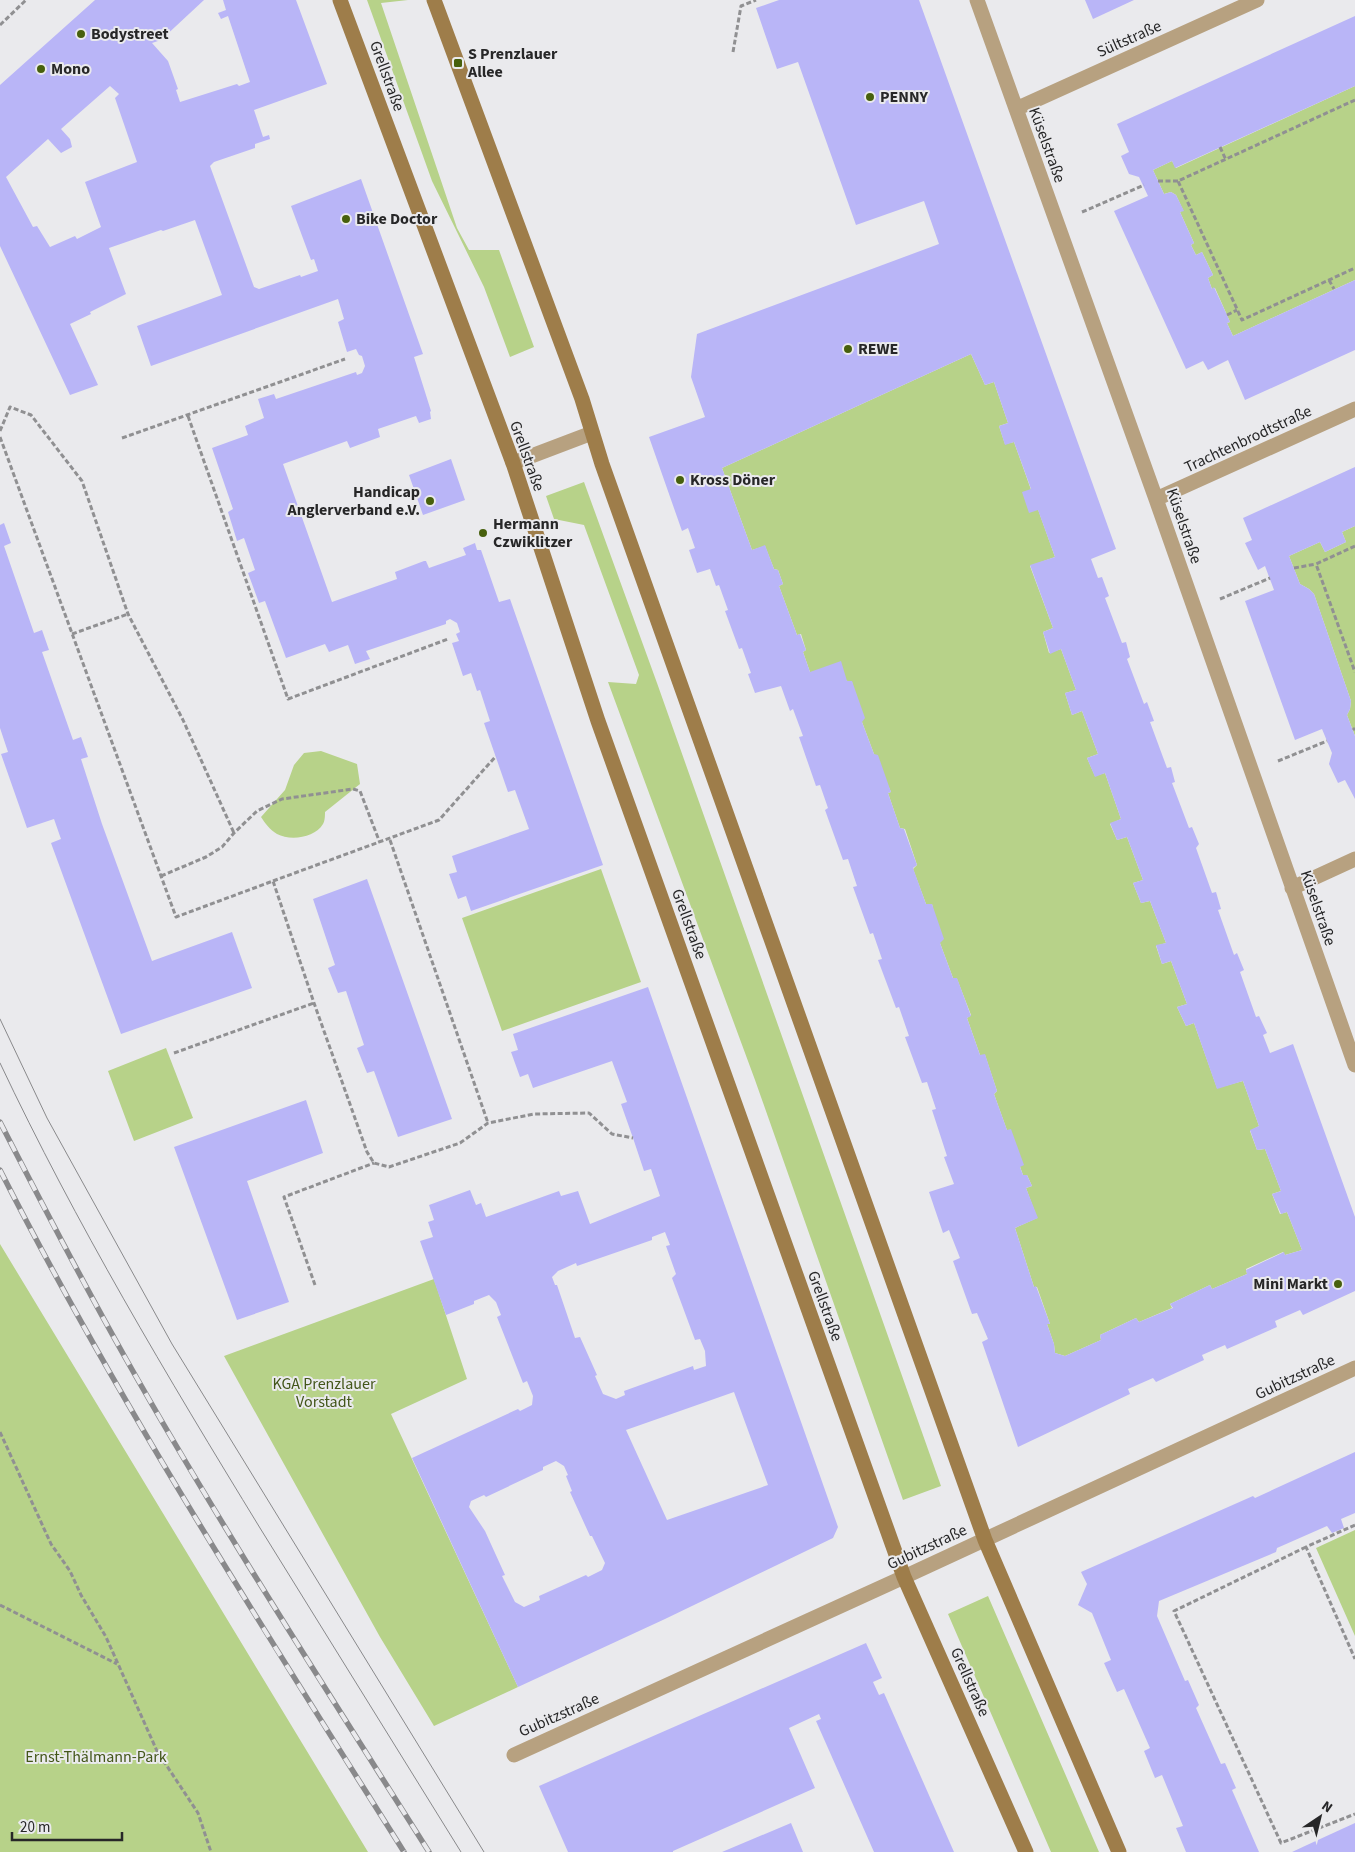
<svg xmlns="http://www.w3.org/2000/svg" width="1355" height="1852" viewBox="0 0 1355 1852" font-family="'Source Sans 3',sans-serif">
<rect width="100%" height="100%" fill="#eaeaed"/>
<path fill="#b7d289" d="M367 0H408L381 3 457 228 469 250H499L534 347 510 357 484 287 432 181Z
M1355 86V280L1233 336 1227 323 1230 322 1215 288 1212 289 1208 278 1213 275 1202 252 1196 255 1191 245 1194 243 1180 212 1183 210 1176 195 1171 192 1164 194 1153 170 1172 161 1176 168Z
M971 354 985 385 994 382 1008 423 999 426 1005 444 1014 442 1055 557 1030 566 1053 628 1043 632 1049 653 1061 649 1076 690 1065 693 1072 715 1082 711 1098 754 1087 758 1095 776 1105 773 1121 819 1110 824 1117 840 1127 837 1143 880 1133 883 1141 903 1150 901 1166 943 1156 946 1162 964 1171 961 1187 1004 1177 1007 1186 1026 1194 1023 1217 1088 1243 1081 1259 1126 1250 1131 1257 1150 1265 1149 1281 1191 1272 1194 1280 1214 1287 1212 1302 1250 1285 1255 1283 1252 1246 1269 1247 1274 1212 1289 1210 1285 1170 1304 1172 1308 1139 1322 1136 1318 1100 1335 1101 1340 1065 1356 1055 1353 1054 1344 1047 1324H1050L1037 1287H1034L1015 1228 1037 1218 1026 1188 1032 1186 1027 1175H1023L994 1094 997 1091 985 1055H980L967 1018 971 1015 957 979 953 978 940 943 932 904H926L913 869 917 865 905 829 900 828 888 793 891 792 874 754 862 722 852 682 810 672 803 652 806 650 801 634 797 635 779 586 783 584 778 570 774 569 765 546 752 550 722 468Z
M584 482 657 683 941 1486 903 1500 755 1080 608 682 636 684 639 675 584 525 554 519 546 496Z
M1355 526V736L1347 715 1350 709 1351 701 1314 594 1309 589 1300 584 1289 556 1320 542 1325 552 1346 542 1342 532Z
M321 751 357 764 360 784 325 812C325 815 325 821 323 824 315 838 290 841 277 834 270 830 265 823 261 817L285 790 294 765 304 753Z
M601 869 641 982 502 1031 462 918Z
M166 1048 193 1118 134 1141 108 1071Z
M0 1244 368 1852H0Z
M434 1279 467 1379 391 1414 518 1687 434 1726 380 1637 224 1356Z
M1355 1530V1636L1316 1548Z
M988 1596 1099 1852H1051L948 1614Z"/>
<path fill="#b9b5f7" fill-rule="evenodd" d="M95 0H204L161 40 152 43 168 61 178 89 176 90 180 102 237 84 239 86 250 82 228 16 221 19 218 13 226 10 223 0H296L327 84 254 110 263 137 269 135 270 139 255 144V148L214 162 210 166 254 287 259 289 300 275 301 277 318 271 314 259 311 260 291 206 361 179 423 354 414 357 431 411 430 412 431 419 419 423 416 416 378 429 380 437 350 448 347 441 283 464 332 602 397 579 395 572 424 561H426L429 568 466 555 463 548 475 543 477 550H481L499 602 510 599 603 865 471 911 466 896 458 899 449 874 457 872 452 856 529 829 515 790 508 792 484 723 490 721 480 690 477 691 471 673 463 676 452 643 459 641 456 634 460 632 457 623 450 619 446 621V624L366 651 370 659 355 664 348 645 329 652 325 644 286 658 265 601 259 603 248 573 255 570 244 538 237 541 228 512 233 509 212 448 248 435 245 426 264 418 258 399 274 394 276 399 356 372 357 375 362 373 365 366 362 356 359 355 356 349 347 352 338 322 344 319 338 299 151 366 137 326 222 295 195 220 163 231 161 230 109 248 126 294 90 312 91 314 70 324 98 385 70 395 0 246V85ZM110 86 119 94 115 98 137 162 85 182 101 227 77 239 75 236 50 247 37 226 33 227 6 177 48 139 61 153 72 147 70 139 61 129Z
M779 0H919L1116 549 1091 559 1098 578 1102 577 1109 596 1105 598 1122 643 1126 642 1130 657 1127 659 1144 704 1147 702 1154 721 1150 722 1167 768 1171 767 1175 782 1172 783 1189 828 1192 827 1199 844 1196 848 1212 893 1216 892 1221 909 1218 910 1234 955 1237 953 1244 970 1240 972 1256 1017 1259 1016 1267 1033 1263 1035 1270 1053 1293 1044 1355 1217V1291L1303 1315 1300 1310 1275 1321 1277 1327 1227 1349 1225 1345 1202 1355 1204 1360 1156 1382 1153 1378 1128 1389 1130 1394 1018 1447 982 1342 988 1339 977 1313 972 1314 953 1261 960 1258 949 1230 943 1233 929 1192 954 1184 944 1157 947 1156 932 1110 936 1109 927 1082 922 1083 905 1037 909 1036 899 1007 896 1008 878 960 882 959 873 933 870 934 853 887 857 886 848 859 843 860 825 810 828 808 820 785 816 786 799 737 803 736 793 709 790 711 781 686 755 693 748 674 751 673 742 648 739 649 725 611 728 610 719 585 716 586 710 569 697 573 689 550 695 548 688 528 682 531 649 437 705 417 691 377 697 334 939 244 924 201 856 225 798 62 777 69 756 8ZM971 354 985 385 994 382 1008 423 999 426 1005 445 1014 442 1031 489 1022 492 1029 513 1038 510 1055 557 1030 565 1053 628 1043 632 1050 654 1061 649 1076 690 1065 693 1072 715 1082 711 1098 754 1087 758 1095 777 1105 773 1121 819 1110 823 1117 840 1127 837 1143 880 1133 883 1141 903 1150 901 1166 943 1156 945 1162 964 1171 961 1187 1004 1177 1007 1186 1026 1194 1023 1217 1089 1243 1081 1259 1126 1250 1130 1257 1150 1265 1149 1281 1191 1272 1194 1281 1214 1287 1212 1302 1250 1285 1255 1284 1252 1246 1270 1247 1274 1212 1289 1210 1285 1170 1304 1173 1308 1139 1322 1136 1318 1100 1335 1101 1340 1065 1356 1055 1353 1054 1344 1047 1324H1050L1036 1286 1034 1287 1015 1228 1038 1218 1026 1188 1032 1186 1027 1175H1023L1020 1167 1024 1165 1011 1129 1007 1130 994 1094 997 1091 985 1054 980 1055 967 1018 971 1016 957 978H953L940 943 944 939 932 904H926L913 868 917 865 904 829 900 828 888 793 891 792 878 755 874 754 862 722 865 718 852 681H847L841 661 810 672 803 652 806 650 800 634 797 635 779 586 783 584 778 570 774 569 765 545 752 550 722 468Z
M1085 0H1134L1093 19Z
M1355 16V86L1175 168 1172 161 1153 170 1164 194 1171 192 1176 195 1184 211 1180 212 1194 243 1191 245 1196 255 1202 252 1213 275 1208 278 1212 289 1214 287 1227 315 1230 322 1227 323 1233 336 1355 280V350L1245 400 1228 360 1208 370 1203 361 1186 369 1114 211 1148 196 1139 177 1129 174 1121 156 1129 152 1117 124Z
M451 459 465 500 423 515 409 475Z
M1355 467V526L1342 532 1346 542 1325 552 1320 542 1289 556 1300 584 1309 589 1314 594 1351 701 1350 709 1347 715 1355 736V799L1345 780 1338 783 1329 764 1332 753 1322 729 1295 740 1245 601 1274 590 1265 566 1258 570 1245 543 1252 540 1243 518Z
M4 523 11 543 4 546 34 633 42 630 49 650 42 652 73 740 81 737 88 757 81 759 102 824 152 961 232 932 252 988 121 1034 51 843 61 839 54 819 27 828 1 754 8 752 0 728V525Z
M367 879 452 1119 398 1137 374 1071 367 1073 357 1048 364 1045 346 991 338 993 328 968 335 965 313 899Z
M648 987 838 1527 833 1538 665 1619 518 1687 412 1458 518 1409 520 1411 532 1405 533 1396 527 1381 523 1383 497 1317 501 1315 496 1302 489 1295 474 1301V1304L446 1315 420 1241 433 1237 428 1222 434 1220 429 1205 470 1190 476 1205 481 1203 486 1217 559 1191 561 1196 578 1191 590 1224 660 1196 651 1169 644 1171 633 1138 621 1104 627 1102 612 1061 533 1088 528 1074 520 1077 511 1052 518 1050 513 1034ZM665 1232 670 1245 666 1246 676 1274 672 1278 695 1340 700 1339 705 1351 706 1366 694 1370 693 1366 624 1391 625 1395 616 1399 603 1394 595 1376 597 1375 580 1337 575 1338 557 1285H555L552 1277 558 1271 576 1263 577 1266 652 1240V1237ZM734 1392 768 1485 667 1520 626 1430ZM556 1461 564 1466 568 1475 566 1476 572 1491 570 1492 590 1536H592L605 1563 602 1570 588 1577 586 1575 539 1596 540 1600 524 1607 515 1602 502 1576 505 1575 485 1531 469 1507 471 1501 484 1495 486 1497 543 1470V1467Z
M306 1100 323 1153 247 1181 289 1302 237 1320 174 1147Z
M1355 1452V1513L1341 1519 1344 1528 1332 1533 1327 1526 1277 1548 1276 1552 1159 1601 1157 1616 1185 1681 1188 1680 1199 1705 1196 1708 1221 1764 1225 1763 1236 1788 1232 1790 1259 1852H1186L1176 1828 1183 1826 1162 1775 1155 1778 1144 1751 1150 1748 1124 1689 1117 1692 1104 1663 1111 1660 1092 1613 1078 1605 1087 1584 1081 1572 1253 1496 1255 1498Z
M866 1643 882 1678 873 1682 879 1695 884 1693 954 1852H874L816 1721 821 1719 819 1714 789 1728 815 1788 673 1851V1852H568L539 1786Z
M791 1823 803 1852H722Z
M1355 1823V1852H1292L1307 1845Z"/>
<g fill="none" stroke-linecap="round" stroke-linejoin="round">
<path stroke="#909092" stroke-width="3" stroke-dasharray="5 2.5" stroke-linecap="butt" d="M0 25 26 0
M733 52 741 6 756 0
M1355 100 1178 181 1242 320 1355 268
M1220 147 1226 160
M1158 181H1178
M1082 212 1144 185
M1329 280 1334 289
M1227 315 1237 310
M188 416 288 699 448 639
M0 431 10 407 31 415 82 481 128 614 183 720 234 833
M0 437 176 917 273 881 314 1003 367 1152 374 1163 389 1167 460 1143 488 1123 534 1114 589 1113 612 1134 633 1138
M122 438 345 359
M1355 546 1316 564 1355 672
M1294 568 1316 564
M1220 599 1270 578
M72 634 128 614
M1353 730 1355 728
M1278 761 1327 741
M390 840 488 1123
M161 876 206 857 222 847 234 833 257 811 282 799 353 789 360 791 380 843
M273 881 439 820 496 756
M174 1053 314 1003
M315 1285 284 1197 374 1163
M0 1432 51 1544 70 1571 81 1595 106 1637 157 1751 198 1813 211 1852
M1355 1525 1306 1547 1355 1659
M1306 1547 1174 1611 1281 1843 1355 1814
M0 1605 117 1664"/>
<path stroke="#b7a180" stroke-width="15" d="M513 463 592 433"/>
<path stroke="#b7a180" stroke-width="15" d="M977 0 1156 499 1355 1065
M1016 109 1257 0
M1156 499 1355 409
M1292 888 1355 859
M514 1755 904 1577 1355 1368"/>
<path stroke="#9e7d4a" stroke-width="15" d="M340 0 513 463 598 721 904 1577 1026 1852
M434 0 582 399 602 464 985 1540 1119 1852"/>
<path stroke="#89898b" stroke-width="1" d="M0 1019 47 1118 172 1344 484 1852
M0 1063C76 1224 167 1376 260 1528 327 1636 394 1744 461 1852"/>
<g stroke="#89898b" stroke-width="5.5">
<path id="rail" d="M0 1122C41 1202 82 1281 126 1359 221 1527 326 1689 429 1852
M0 1170C120 1406 263 1628 404 1852"/>
</g>
<use href="#rail" stroke="#eaeaed" stroke-width="4" stroke-dasharray="11" stroke-linecap="butt"/>
</g>
<g fill="#47600d" stroke="#eaeaed" stroke-width="2">
<circle cx="81" cy="34" r="5"/>
<rect x="453" y="58" width="10" height="10" rx="2.5"/>
<circle cx="41" cy="69" r="5"/>
<circle cx="870" cy="97" r="5"/>
<circle cx="346" cy="219" r="5"/>
<circle cx="848" cy="349" r="5"/>
<circle cx="680" cy="480" r="5"/>
<circle cx="430" cy="501" r="5"/>
<circle cx="483" cy="533" r="5"/>
<circle cx="1338" cy="1284" r="5"/>
</g>
<g text-anchor="middle" dominant-baseline="central" stroke-width="4" stroke-linejoin="round" paint-order="stroke">
<g font-size="16" font-weight="bold" fill="#272728" stroke="#eaeaed" text-anchor="start">
<text x="91" y="34">Bodystreet</text>
<text x="468" y="54">S Prenzlauer<tspan x="468" dy="18">Allee</tspan></text>
<text x="51" y="69">Mono</text>
<text x="880" y="97">PENNY</text>
<text x="356" y="219">Bike Doctor</text>
<text x="858" y="349">REWE</text>
<text x="690" y="480">Kross Döner</text>
<text x="420" y="492" text-anchor="end">Handicap<tspan x="420" dy="18">Anglerverband e.V.</tspan></text>
<text x="493" y="524">Hermann<tspan x="493" dy="18">Czwiklitzer</tspan></text>
<text x="1328" y="1284" text-anchor="end">Mini Markt</text>
</g>
<g font-size="16" fill="#272728" stroke="#eaeaed">
<text transform="translate(1129 39) rotate(-24)">Sültstraße</text>
<text transform="translate(387 76) rotate(70)">Grellstraße</text>
<text transform="translate(1047 145) rotate(70)">Küselstraße</text>
<text transform="translate(1248 439) rotate(-25)">Trachtenbrodtstraße</text>
<text transform="translate(527 456) rotate(70)">Grellstraße</text>
<text transform="translate(1184 526) rotate(71)">Küselstraße</text>
<text transform="translate(1318 908) rotate(71)">Küselstraße</text>
<text transform="translate(689 924) rotate(70)">Grellstraße</text>
<text transform="translate(825 1306) rotate(70)">Grellstraße</text>
<text transform="translate(1295 1377) rotate(-25)">Gubitzstraße</text>
<text transform="translate(927 1547) rotate(-25)">Gubitzstraße</text>
<text transform="translate(970 1682) rotate(66)">Grellstraße</text>
<text transform="translate(559 1715) rotate(-24)">Gubitzstraße</text>
</g>
<g font-size="16" fill="#435619" stroke="#eaeaed">
<text x="324" y="1384">KGA Prenzlauer<tspan x="324" dy="18">Vorstadt</tspan></text>
<text x="96" y="1757">Ernst-Thälmann-Park</text>
</g>
</g>
<g transform="translate(1320 1817) rotate(35)" stroke="#eaeaed" stroke-width="4" paint-order="stroke">
<path d="M0-4L9 19L0 12L-9 19Z" fill="#272728"/>
<text y="-8" font-size="14" font-weight="bold" text-anchor="middle" fill="#272728">N</text>
</g>
<path d="M12 1832v8h110v-8" fill="none" stroke="#272728" stroke-width="2.5"/>
<text x="20" y="1832" font-size="15" fill="#272728" stroke="#eaeaed" stroke-width="4" paint-order="stroke">20 m</text>
</svg>
